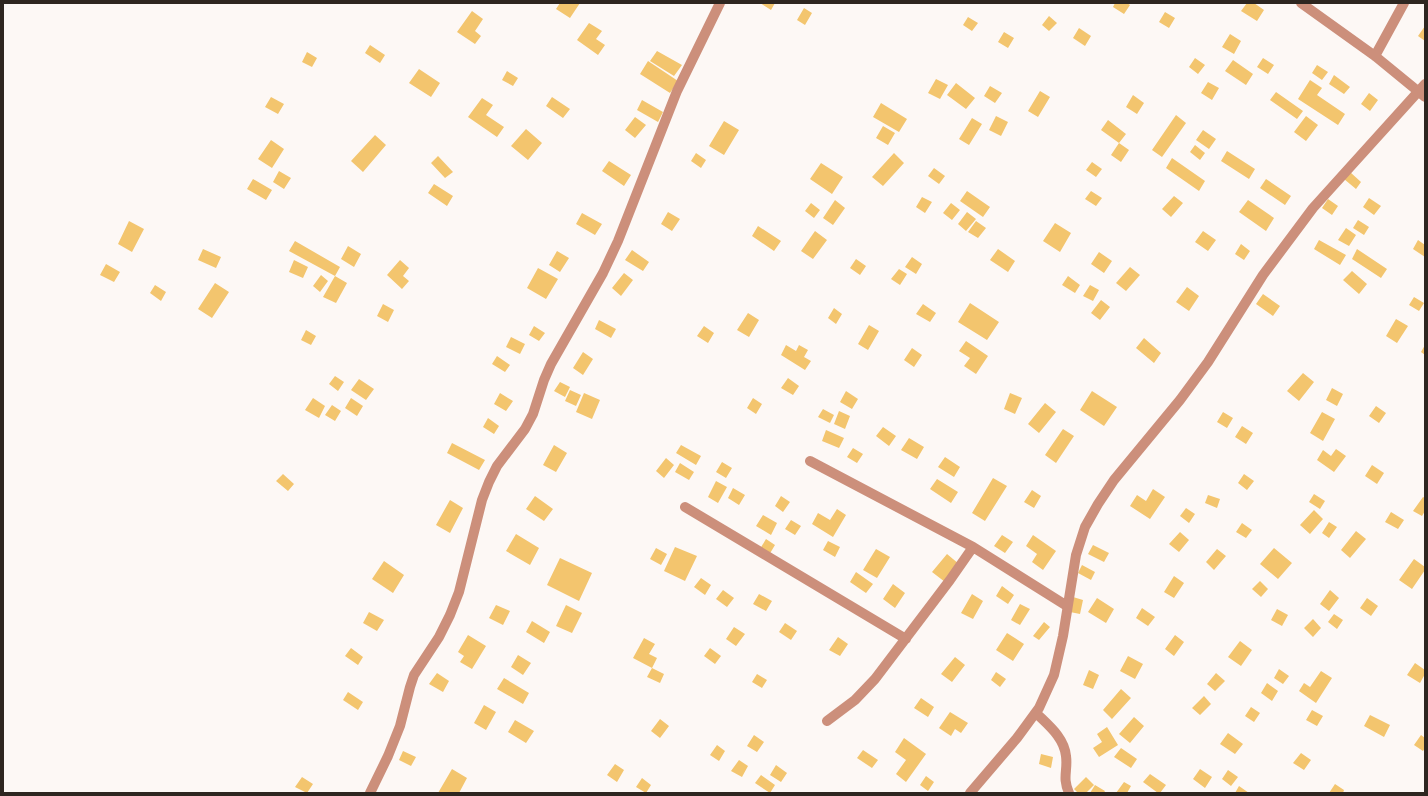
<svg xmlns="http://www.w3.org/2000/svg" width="1428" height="796" viewBox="0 0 1428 796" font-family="'Source Serif 4',serif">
<rect width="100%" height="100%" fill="#fdf8f5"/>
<path fill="#f3c56e" d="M560 3H580L570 18 556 9Z
M760 3H775L771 10Z
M1115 3H1127L1130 5 1124 14 1113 7Z
M1247 3H1254L1264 10 1257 21 1241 11Z
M804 8 812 13 805 25 797 20Z
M472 11 483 19 475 31 481 36 475 44 457 32Z
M1165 12 1175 18 1169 28 1159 22Z
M1049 16 1057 23 1049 31 1042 25Z
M968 17 978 23 972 31 963 25Z
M589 23 602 31 596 39 605 45 598 55 577 40Z
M1425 26V41L1418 36Z
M1079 28 1091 36 1085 46 1073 38Z
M1004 32 1014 38 1008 48 998 42Z
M1230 34 1241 41 1234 54 1222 47Z
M370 45 385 55 380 63 365 53Z
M657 51 682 65 674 76 650 61Z
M307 52 317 58 312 67 302 62Z
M1195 58 1205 65 1198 74 1189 67Z
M1263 58 1274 65 1268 74 1257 67Z
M1233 60 1253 74 1246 85 1225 71Z
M648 61 678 81 670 93 640 74Z
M1317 65 1328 72 1322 80 1312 73Z
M419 69 440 83 431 97 409 83Z
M507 71 518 78 513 86 502 80Z
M1334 75 1350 87 1344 94 1329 84Z
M936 79 948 85 940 99 928 93Z
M1310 80 1322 88 1317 95 1345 114 1338 125 1298 99Z
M1208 82 1219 88 1212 100 1201 93Z
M956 83 975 98 966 109 947 95Z
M990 86 1002 93 995 103 984 96Z
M1040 91 1050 97 1038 117 1028 111Z
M1276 92 1303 111 1297 119 1270 100Z
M1369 93 1378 100 1370 111 1361 104Z
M1133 95 1144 103 1137 114 1126 107Z
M271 97 284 104 278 114 265 107Z
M552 97 570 109 563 118 546 106Z
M482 98 493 105 486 115 504 127 497 137 468 117Z
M642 100 663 112 658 122 637 110Z
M881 103 907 119 899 132 873 117Z
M1176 115 1186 123 1162 157 1152 150Z
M996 116 1008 122 1001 136 989 130Z
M1306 116 1318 125 1306 141 1294 132Z
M635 117 646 125 635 138 625 130Z
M972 118 982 124 969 145 959 139Z
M1108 120 1126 134 1119 143 1101 130Z
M724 121 739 130 724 155 709 146Z
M883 126 895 133 888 145 876 138Z
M526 129 542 143 528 160 511 146Z
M1203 130 1216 139 1209 149 1196 140Z
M375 135 386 145 363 172 351 161Z
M271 140 284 149 272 168 258 159Z
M1119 143 1129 150 1121 162 1111 155Z
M1195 145 1205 153 1200 160 1190 152Z
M1227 151 1255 169 1249 179 1221 161Z
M696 153 706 160 701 168 691 161Z
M894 153 904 163 883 186 872 177Z
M438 156 453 172 445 178 431 163Z
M1172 158 1205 181 1199 191 1166 168Z
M609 161 631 175 624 186 602 171Z
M1092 162 1102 169 1096 177 1086 170Z
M821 163 843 177 832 194 810 179Z
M934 168 945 176 939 184 928 176Z
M279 171 291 178 284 189 273 182Z
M1350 172 1361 182 1356 189 1344 179Z
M253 179 272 190 266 200 247 189Z
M1266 179 1291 196 1285 205 1260 188Z
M434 184 453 196 447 206 428 193Z
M967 191 990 207 983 217 960 201Z
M1091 191 1102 198 1096 206 1085 199Z
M1174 196 1183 203 1171 217 1162 209Z
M922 197 932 202 925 213 916 207Z
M1369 198 1381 206 1374 215 1363 207Z
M1328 199 1338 206 1332 215 1322 208Z
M835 200 845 208 833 225 823 218Z
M1248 200 1274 218 1266 231 1239 212Z
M811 203 820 210 814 218 805 211Z
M951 203 960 210 952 220 943 213Z
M668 212 680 219 672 231 661 224Z
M967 212 976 219 966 231 958 224Z
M582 213 602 224 595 235 576 224Z
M1358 220 1369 227 1364 235 1353 228Z
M129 221 144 229 132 252 118 244Z
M976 221 986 228 978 238 968 232Z
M1055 223 1071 233 1060 252 1043 241Z
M758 226 781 241 774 251 752 236Z
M1346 228 1356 235 1349 246 1338 240Z
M815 231 827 240 813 259 801 251Z
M1203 231 1216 240 1208 251 1195 242Z
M1319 240 1346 255 1340 265 1314 249Z
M1418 240 1425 245V257L1413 249Z
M295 241 340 267 335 276 347 283 336 303 323 297 335 276 289 251Z
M1241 244 1250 251 1244 260 1235 254Z
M348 246 361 254 354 267 341 259Z
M203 249 221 257 216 268 198 260Z
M998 249 1015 261 1008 272 990 260Z
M1357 249 1387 269 1381 278 1352 259Z
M632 250 649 262 643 271 625 260Z
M557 251 569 258 560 272 549 265Z
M1099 252 1112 261 1104 273 1091 264Z
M912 257 922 264 916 274 905 267Z
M856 259 866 266 860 275 850 268Z
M294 260 308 267 303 278 289 272Z
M400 260 409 268 403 276 409 281 402 289 387 275Z
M106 264 120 272 114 282 100 275Z
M1130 267 1140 275 1126 291 1116 283Z
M538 268 558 279 546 299 527 288Z
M899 269 907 274 900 285 891 279Z
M1352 271 1367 284 1359 294 1343 280Z
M624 273 633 280 621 296 612 288Z
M321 275 328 281 320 292 313 286Z
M1068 276 1080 285 1075 293 1062 285Z
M215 283 229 292 212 318 198 309Z
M155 285 166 292 161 301 150 293Z
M1090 285 1099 290 1093 301 1083 296Z
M1187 287 1199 296 1189 311 1176 302Z
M1263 294 1280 306 1273 316 1256 304Z
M1414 297 1424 303 1419 311 1409 305Z
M1101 300 1110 307 1100 320 1091 313Z
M970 303 999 322 987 340 958 322Z
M383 304 394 310 388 322 377 316Z
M923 304 936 313 930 322 916 314Z
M834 308 842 314 836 324 828 318Z
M748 313 759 320 749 337 737 330Z
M1396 319 1408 326 1397 343 1386 336Z
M599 320 616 329 611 338 595 329Z
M869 325 879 331 868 350 858 344Z
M534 326 545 333 539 341 529 335Z
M704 326 714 333 708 343 697 336Z
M306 330 316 336 311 345 301 340Z
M511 337 525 344 520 354 506 347Z
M1144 338 1161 353 1154 363 1136 348Z
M966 341 988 356 976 374 964 366 970 358 959 351Z
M786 345 796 351 799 345 808 350 804 357 811 361 805 370 781 355Z
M1425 345V355L1421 352Z
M912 348 922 355 914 367 904 360Z
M583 352 593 359 583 375 573 368Z
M497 356 510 365 505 372 492 364Z
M1303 373 1314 382 1299 401 1287 391Z
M335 376 344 382 338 391 329 384Z
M788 378 799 386 793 395 781 388Z
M359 379 374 389 366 400 351 390Z
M560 382 570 387 565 397 554 391Z
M1332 388 1343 394 1337 406 1326 400Z
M570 390 581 395 576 406 565 401Z
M846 391 858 399 852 409 840 402Z
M1092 391 1117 407 1104 426 1080 410Z
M500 393 513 401 506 411 494 404Z
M584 393 600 400 592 419 576 412Z
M1010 393 1022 398 1015 414 1004 409Z
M313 398 325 406 319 418 305 410Z
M351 398 363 406 357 416 345 408Z
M753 398 762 404 756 414 747 408Z
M1045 403 1056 412 1039 433 1028 424Z
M332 405 341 411 335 421 325 415Z
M1376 406 1386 413 1379 423 1369 416Z
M823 409 834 415 830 423 818 417Z
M839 411 850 416 845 429 834 424Z
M1223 412 1233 418 1227 428 1217 422Z
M1322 412 1335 419 1323 441 1310 433Z
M488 418 499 426 494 434 483 427Z
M1242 426 1253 433 1246 444 1235 437Z
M883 427 896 436 889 446 876 436Z
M1063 429 1074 436 1056 463 1045 455Z
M826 430 844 438 839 448 822 441Z
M909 438 924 447 917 459 901 450Z
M452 443 485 460 479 470 447 453Z
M554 445 567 453 556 472 543 465Z
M681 445 701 456 696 465 676 453Z
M853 448 863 454 857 463 847 457Z
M1336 449 1346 456 1334 472 1317 460 1323 450 1331 456Z
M945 457 960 467 954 477 938 467Z
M666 458 674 465 664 478 656 471Z
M722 462 732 468 726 478 716 472Z
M680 463 694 472 689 480 675 472Z
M1372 465 1384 473 1377 484 1365 476Z
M283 474 294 484 288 491 276 481Z
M1244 474 1254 481 1247 490 1238 483Z
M993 478 1007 486 985 521 972 513Z
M937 479 958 492 951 503 930 489Z
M716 481 727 487 718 503 708 497Z
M733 488 745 495 739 505 728 498Z
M1153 489 1165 497 1150 519 1130 506 1137 495 1146 501Z
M1032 490 1041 496 1034 508 1024 502Z
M1314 494 1325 501 1320 509 1309 502Z
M1208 495 1220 499 1217 508 1205 503Z
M535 496 553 509 544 521 526 509Z
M781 496 790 502 783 512 775 506Z
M1423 497 1425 498V511L1422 516 1413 511Z
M450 500 463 508 450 533 436 525Z
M1186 508 1195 514 1189 523 1180 516Z
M837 509 846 515 833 537 812 524 818 513 830 520Z
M1314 510 1323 519 1310 534 1300 525Z
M1391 512 1404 520 1398 529 1385 522Z
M763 515 777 523 771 535 756 526Z
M791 520 801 526 795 535 785 529Z
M1329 522 1337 527 1329 538 1322 533Z
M1242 523 1252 530 1246 538 1236 532Z
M1356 531 1366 539 1350 558 1341 550Z
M1180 532 1189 540 1179 552 1169 544Z
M516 534 539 548 530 565 506 551Z
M1002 535 1013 542 1005 553 994 546Z
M1033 535 1056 551 1043 570 1032 562 1037 554 1026 546Z
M766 539 775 545 769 555 760 549Z
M828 541 840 547 835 557 823 550Z
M1093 545 1109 553 1104 562 1088 554Z
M675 547 697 556 685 581 664 571Z
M656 548 667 554 661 565 650 559Z
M1274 548 1292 563 1278 579 1260 564Z
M876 549 890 557 877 578 863 570Z
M1217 549 1226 556 1214 570 1206 562Z
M947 554 959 564 945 582 932 572Z
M560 558 592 573 579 601 547 585Z
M1414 559 1425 567V570L1412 589 1399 580Z
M384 561 404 575 393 593 372 579Z
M1082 565 1095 572 1091 580 1078 573Z
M856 572 873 584 866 593 850 582Z
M1174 576 1184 583 1174 598 1164 592Z
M701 578 711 585 705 595 694 587Z
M1260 581 1268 589 1261 597 1252 589Z
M893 584 905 593 895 608 883 599Z
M1002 586 1014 595 1008 604 996 596Z
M723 590 734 598 727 607 716 599Z
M1330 590 1339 598 1329 611 1320 604Z
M759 594 772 601 766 611 753 604Z
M972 594 983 601 973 619 961 613Z
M1073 597 1083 600 1080 614 1070 612Z
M1097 598 1114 609 1106 623 1088 612Z
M1367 598 1378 606 1371 616 1360 608Z
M1020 604 1030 609 1020 625 1011 620Z
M496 605 510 611 503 625 489 618Z
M566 605 582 613 572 633 556 626Z
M1142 608 1155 617 1148 626 1136 618Z
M1277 609 1288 615 1282 626 1271 620Z
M369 612 384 620 377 631 363 623Z
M1334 614 1343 620 1337 629 1328 622Z
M1313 619 1321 628 1313 637 1304 628Z
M532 621 550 632 544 643 526 632Z
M1044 622 1050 627 1039 640 1033 636Z
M785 623 797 631 791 640 779 632Z
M734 627 745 634 736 646 726 639Z
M1007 633 1024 644 1013 661 996 650Z
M468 635 486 646 472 669 460 662 464 656 458 652Z
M1175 635 1184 642 1174 656 1165 649Z
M838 637 848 644 840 656 829 650Z
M644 638 655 644 649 654 657 658 652 668 633 658Z
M1240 641 1252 650 1241 666 1228 657Z
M351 648 363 657 358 665 345 656Z
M710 648 721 656 715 664 704 656Z
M518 655 531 663 523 675 511 667Z
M1128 656 1143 664 1135 679 1120 671Z
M955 657 965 665 952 682 941 674Z
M1415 663 1425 670V674L1420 683 1407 675Z
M652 668 664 674 660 683 647 677Z
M1279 669 1289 676 1283 684 1274 678Z
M1089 670 1099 675 1093 689 1083 685Z
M1321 671 1332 678 1316 703 1299 691 1304 683 1310 687Z
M996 672 1006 679 1000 687 991 680Z
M437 673 449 681 443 692 429 684Z
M1216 673 1225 681 1215 691 1207 684Z
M757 674 767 680 762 688 752 682Z
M504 678 529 693 523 704 497 689Z
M1267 683 1278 691 1272 701 1261 693Z
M1121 689 1131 698 1112 719 1103 710Z
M348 692 363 702 358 710 343 700Z
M1204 696 1211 704 1200 715 1192 708Z
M921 698 934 707 928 717 914 708Z
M484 705 496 712 486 730 474 723Z
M1251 707 1260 713 1254 722 1245 716Z
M1312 710 1323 716 1317 726 1306 720Z
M950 712 968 723 961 733 955 729 951 736 939 728Z
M1370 715 1390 725 1384 737 1364 726Z
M1134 717 1144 726 1130 743 1119 734Z
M660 719 669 726 660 738 651 731Z
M515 720 534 731 526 743 508 732Z
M1107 727 1118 745 1099 757 1093 748 1102 742 1097 734Z
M1228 733 1243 744 1235 754 1220 744Z
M754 735 764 742 757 752 747 746Z
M1421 735 1425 738V748L1423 751 1414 745Z
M904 738 926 754 906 782 896 774 906 760 895 752Z
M717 745 725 751 719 761 710 755Z
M1121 748 1137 759 1131 768 1114 757Z
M863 750 878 760 872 768 857 758Z
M403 751 416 757 411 766 399 760Z
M1301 753 1311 760 1304 770 1293 763Z
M1041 754 1053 757 1051 768 1039 764Z
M739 760 748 766 742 777 731 771Z
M615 764 624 770 617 782 607 775Z
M776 765 787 773 781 782 770 775Z
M452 769 467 778 459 793H438Z
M1200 769 1212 777 1205 788 1193 779Z
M1228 770 1238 777 1231 786 1222 779Z
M1150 774 1166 785 1160 793H1158L1143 782Z
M761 775 775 785 770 793 755 783Z
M926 776 934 782 928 791 920 785Z
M302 777 313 784 307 793 295 787Z
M1086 777 1094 785 1086 793H1078L1074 789Z
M642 778 651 785 646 793 636 787Z
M1124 782 1131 786 1127 793H1116Z
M1335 784 1344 790 1343 793H1329Z
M1095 785 1105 791 1104 793H1090Z
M1239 786 1249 793H1235Z"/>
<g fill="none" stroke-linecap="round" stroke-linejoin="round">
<path stroke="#cc8f7b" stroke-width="10" d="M1301 3 1375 56 1425 97
M1375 56 1404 3
M810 461 973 547 1067 606
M685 507 906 639
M1036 713C1048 725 1064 737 1066 756 1068 771 1062 777 1069 793
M827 721 855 700 875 679 950 580 973 547
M370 793 388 756 400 726 410 687 414 675 439 637 450 615 459 592 482 500 489 482 497 466 525 429 533 414 544 380 551 364 603 273 618 241 677 91 720 3
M970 793 1017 738 1039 708 1054 675 1063 636 1076 555 1085 527 1098 504 1114 480 1180 400 1208 362 1263 275 1313 208 1425 84"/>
</g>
<rect width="1428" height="796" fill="none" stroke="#2e2620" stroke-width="8"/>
</svg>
